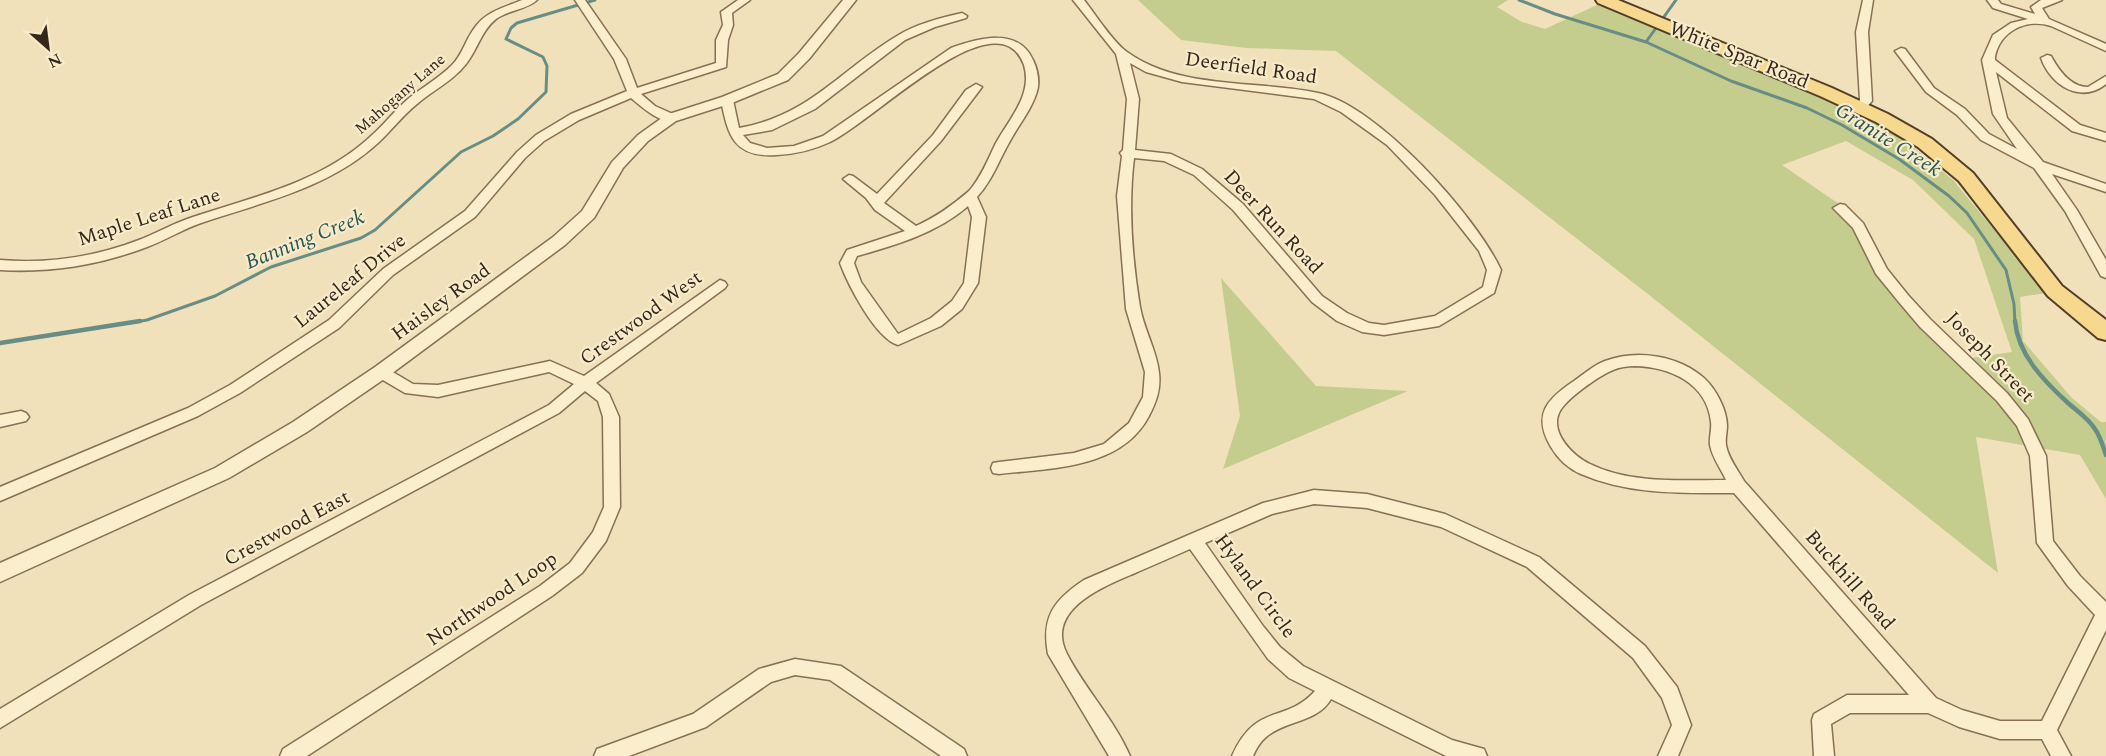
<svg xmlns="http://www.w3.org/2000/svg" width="2106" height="756" viewBox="0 0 2106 756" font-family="Spectral,serif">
<rect width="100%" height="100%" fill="#f0e1ba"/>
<path fill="#c4cd8e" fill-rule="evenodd" d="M1138 0H1508L1497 7 1522 22 1545 29 1599 4 1828 99 1873 121 1907 142 1953 180 2046 293 2020 297 2023 341 2072 398 2101 422H2106V499L2080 455 1976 437 1998 573 1644 291 1336 51 1246 48 1181 40ZM1846 141 1913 180 1974 239 2012 352 1971 358 1930 322 1886 271 1842 206 1782 165Z
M1221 278 1316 386 1408 391 1223 469 1240 416Z"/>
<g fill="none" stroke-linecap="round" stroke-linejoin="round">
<path stroke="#678d85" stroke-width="3" d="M1519 0 1555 14 1646 42 1731 81 1807 108 1842 125 1899 159 1949 196 1967 213 2006 270 2014 304 2015 323
M1646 42 1676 0
M130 323 147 320 215 296 271 267 361 238 375 230 461 152 493 136 518 119 546 92 547 66 543 57 506 39 511 28 517 23 595 0"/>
<path stroke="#678d85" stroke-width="4.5" d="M2015 321C2018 355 2044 381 2068 403 2077 411 2088 418 2095 429 2100 436 2103 446 2106 455
M0 343 140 321"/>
<g stroke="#877054" stroke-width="3">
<path id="minor" d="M522 0H537C526 10 508 10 496 19 481 31 478 49 466 64 453 81 433 90 417 104 403 115 392 130 378 143 329 188 263 202 201 223 183 229 166 240 147 247 100 265 50 273 0 270V260C47 264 95 257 139 240 157 233 174 223 193 217 254 197 321 182 370 137 384 125 395 110 409 98 423 87 439 78 452 65 463 54 466 38 476 26 487 11 506 7 522 0Z
M575 0H585L626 59 637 88 716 63V40L723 25 721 12 738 0H750L732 13 733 25 728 40 726 67 641 94 655 106 675 115V121C659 123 643 108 631 98L579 120 544 141 525 158 475 217 393 275 339 328 240 393 198 416 0 501V487L188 408 230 385 329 320 383 269 465 211 517 152 536 135 571 114 627 91 614 59Z
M1073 0H1084C1096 15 1112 41 1127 52 1179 90 1258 80 1318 93 1377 105 1476 216 1501 270L1494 293 1439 326 1384 335 1362 332 1337 321 1312 302 1233 210 1194 175 1164 161 1134 158C1128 207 1132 258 1140 307 1144 330 1157 351 1159 373 1161 390 1156 402 1149 416 1121 469 1052 468 999 474L993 473 991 468 993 463 999 462 1074 453 1104 444 1129 423 1143 397 1145 372 1126 309 1117 196 1122 156 1120 153 1123 150 1127 99 1116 54ZM1130 63 1146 72 1182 82 1314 99 1341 112 1387 145 1435 195 1479 251 1487 270 1483 287 1435 316 1384 325 1369 323 1347 313 1322 296 1243 204 1202 169 1171 154 1135 150 1139 99Z
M1863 0H1873L1868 32 1872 101 1864 110 1860 111 1854 107 1860 100 1856 32Z
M1987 0H1998L2001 4 2035 14 2031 7 2041 0H2062L2042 8 2049 19 2106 44V51L2051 26C2026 18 2000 31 1995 57V60L2080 125 2106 133V141L2072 131 1996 72 2007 118 2043 162 2106 184V192L2052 174 2077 210 2106 260V278L2101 276 2065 211 2034 168 1981 140 1957 115 1926 92 1895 51 1901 48 1905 49 1934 88 1965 109 1989 134 2017 149 1993 114 1982 60 1993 35 2011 23 2028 19 1993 8Z
M962 13 967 16 966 18 935 27 905 40 815 109 772 130 743 135 750 143 767 148 794 146 823 136 951 48C979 38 1018 27 1033 60 1037 68 1039 79 1038 87 1034 107 1019 124 1010 141 999 160 992 181 977 197L986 217 978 283 962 309 941 326 898 345C876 339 848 285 840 263L847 250 905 231 875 210 866 198 843 179 849 175 853 176 877 194 933 135 966 90 976 84 982 87 941 141 884 203 916 226C936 217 953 205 969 191 981 178 988 159 996 143 1009 119 1033 95 1024 65 1021 57 1017 51 1010 47 968 24 870 123 830 142 813 150 796 154 777 155 734 158 728 136 721 100L727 96 733 100 739 128C809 116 840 70 897 36 916 24 940 18 962 13ZM968 206 972 217 964 283 952 301 931 318 898 334 861 282 854 263 857 256C896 245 937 233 968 206Z
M2047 55 2051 56C2058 69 2070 87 2088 87L2106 76V84C2081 104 2051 86 2041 58Z
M1840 204 1845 205 1863 223 1887 269 1908 295 1930 319 2007 393 2028 419 2046 456 2053 541 2080 576 2106 602V630L2057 730 2071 756H2051L2042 739H2000L1959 727 1928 713H1850L1831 724 1834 756H1814L1812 720 1814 714 1847 695H1909L1734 493C1682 493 1630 495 1581 474 1569 469 1558 459 1551 447 1532 415 1547 399 1574 381 1584 374 1594 365 1605 361 1636 349 1678 355 1704 378 1716 389 1727 410 1727 426 1727 432 1725 439 1726 445 1728 458 1738 470 1744 481L1936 698 1962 710 2000 721H2042L2095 615 2068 586 2037 543 2030 456 2017 426 1997 401 1920 327 1898 301 1876 274 1853 228 1833 208ZM1635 366C1670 367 1707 383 1711 422 1712 430 1709 438 1710 445 1712 457 1721 469 1726 480 1682 480 1630 484 1590 464 1573 456 1550 433 1559 413 1564 400 1600 375 1613 370 1620 367 1628 366 1635 366Z
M720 280 725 282 727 285 725 288 596 383 609 394 619 417 620 507 606 541 582 573 552 596 307 756H280L283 749 540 586 570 563 593 532 604 507 603 417 598 401 585 391 559 413 201 605 0 728V709L189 595 549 405 574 384 549 372 438 397 405 393 376 376 374 372 376 368H386L413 384 438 385 550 361 584 376Z
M21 411 26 413 29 417 26 421 0 427V415Z
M1314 490 1367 494 1445 514 1539 557 1645 646 1677 687 1691 725 1678 756H1658L1672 725 1662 698 1633 658 1527 567 1441 527 1367 508 1314 504 1272 514 1205 543 1263 626 1280 647 1303 666 1452 740 1484 749 1487 756H1446L1331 699C1317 723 1286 720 1266 737 1260 742 1256 749 1253 756H1232C1256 702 1285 724 1315 691L1289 678 1268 659 1190 549C1172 557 1154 565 1135 573 1105 586 1044 609 1067 654 1085 689 1114 719 1130 756H1109L1048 654C1041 617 1054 600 1084 580L1263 503Z
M795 659 841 666 964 749 967 756H941L830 680 795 675 771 682 706 727 629 756H594L597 749 693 714 759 669Z"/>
</g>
<g stroke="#877054" stroke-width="3">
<path id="tertiary" d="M843 0H856L809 59 788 80 732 103 676 121 648 141 623 168 594 218 565 245 387 377 307 432 229 478 0 582V563L215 468 293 422 375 367 553 237 582 211 612 162 638 135 666 115 722 97 778 74 799 53Z"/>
</g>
<g stroke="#543e29" stroke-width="4">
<path id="primary" d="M1596 0H1618L1832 88 1888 114 1932 139 1973 173 2062 286 2106 320V340L2098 338 2048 296 1959 181 1918 147 1876 122 1820 96 1598 3Z"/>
</g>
<use href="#minor" fill="#faeecd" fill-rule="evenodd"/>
<use href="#tertiary" fill="#faeecd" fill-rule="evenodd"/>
<use href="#primary" fill="#f6d98e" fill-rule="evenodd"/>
</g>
<g text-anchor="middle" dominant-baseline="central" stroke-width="4.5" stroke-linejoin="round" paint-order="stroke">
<g font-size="16" fill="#35281a" stroke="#f7ebca">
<text transform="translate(400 94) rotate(-41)">Mahogany Lane</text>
</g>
<g font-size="20" fill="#35281a" stroke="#f7ebca">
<text transform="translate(1739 55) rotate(22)">White Spar Road</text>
<text transform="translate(1251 68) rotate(8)">Deerfield Road</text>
<text transform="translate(149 217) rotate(-18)">Maple Leaf Lane</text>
<text transform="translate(1273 222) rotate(47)">Deer Run Road</text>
<text transform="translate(350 281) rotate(-39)">Laureleaf Drive</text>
<text transform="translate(441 302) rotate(-36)">Haisley Road</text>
<text transform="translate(641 318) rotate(-36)">Crestwood West</text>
<text transform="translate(1990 357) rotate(46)">Joseph Street</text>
<text transform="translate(287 528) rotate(-28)">Crestwood East</text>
<text transform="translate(1850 580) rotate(49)">Buckhill Road</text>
<text transform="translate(1255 586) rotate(54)">Hyland Circle</text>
<text transform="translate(492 599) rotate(-34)">Northwood Loop</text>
</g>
<g font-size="21" font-style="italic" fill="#285654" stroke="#f7ebca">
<text transform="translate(1888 140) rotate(32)">Granite Creek</text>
<text transform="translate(305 240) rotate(-22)">Banning Creek</text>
</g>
</g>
<g transform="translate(48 48) rotate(152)" stroke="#f7ebca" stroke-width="4.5" paint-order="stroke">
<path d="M0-4.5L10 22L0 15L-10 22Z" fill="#35281a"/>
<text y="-9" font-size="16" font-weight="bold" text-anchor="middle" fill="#35281a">N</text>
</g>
</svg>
